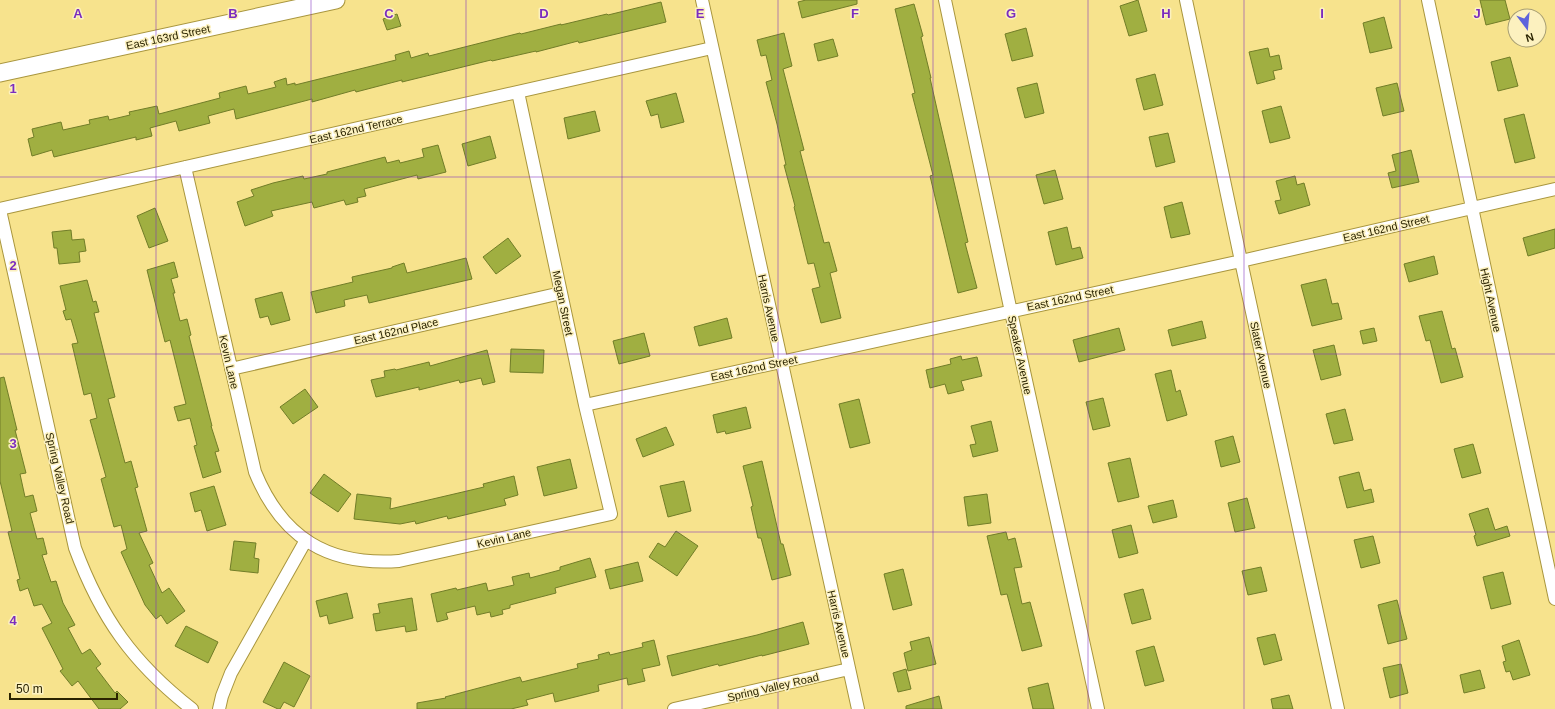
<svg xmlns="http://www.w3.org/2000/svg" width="1555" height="709" viewBox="0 0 1555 709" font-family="Arial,sans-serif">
<rect width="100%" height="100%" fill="#f7e38d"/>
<path fill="#a0af41" stroke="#717d28" d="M806 0H857V4L802 18 798 2Z
M1138 0 1147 31 1129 36 1120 6Z
M1480 0H1505L1510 19 1486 25Z
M661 2 666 22 579 43 578 41 536 52V51L492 61 491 60 402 82V80L356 92 355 90 312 102V99L236 119 234 109 208 116 210 123 179 131 176 121 150 128 152 136 136 140V137L54 157 52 150 32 156 28 139 34 137 32 129 61 122 63 130 90 124 89 120 108 116 109 120 130 115 129 112 157 106 159 114 220 98 219 93 246 86 248 94 276 87 274 82 286 78 287 85 295 83V85L396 60 395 55 409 51 411 58 428 53 429 56 520 33 521 34 561 24V25L607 14 608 15Z
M914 4 923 36 921 37 931 78H930L939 118 968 242 965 243 977 288 958 293 930 176 933 175 912 94 915 93 895 9Z
M397 14 401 26 387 30 383 19Z
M1384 17 1392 48 1370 53 1363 23Z
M1026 28 1033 56 1012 61 1005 34Z
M784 33 792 66 783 69 804 150 800 151 824 243 829 242 837 271 830 273 841 318 821 323 812 289 820 287 814 263 808 264 794 207 795 206 784 165H786L777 124 766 82 772 80 766 55 761 56 757 40Z
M833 39 838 56 818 61 814 44Z
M1268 48 1270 57 1279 55 1282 69 1273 71 1275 79 1257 84 1249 52Z
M1510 57 1518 86 1498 91 1491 62Z
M1155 74 1163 105 1144 110 1136 79Z
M1037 83 1044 113 1025 118 1017 88Z
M1397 83 1404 111 1383 116 1376 88Z
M676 93 684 122 661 128 658 114 651 116 646 101Z
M1281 106 1290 138 1270 143 1262 111Z
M595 111 600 131 568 139 564 118Z
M1524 114 1535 158 1515 163 1504 119Z
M1168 133 1175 162 1156 167 1149 137Z
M490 136 496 158 468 166 462 144Z
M438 145 446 172 418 179 417 175 364 189 366 196 357 198 358 202 346 205 344 200 314 208 312 202 271 211 273 216 245 226 237 202 254 196 251 190 273 183 303 176 304 179 327 174V172L385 157 387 163 399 160 400 163 424 157 422 149Z
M1411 150 1419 182 1392 188 1388 173 1396 171 1392 155Z
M1055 170 1063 199 1044 204 1036 175Z
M1295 176 1297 185 1304 183 1310 205 1279 214 1275 201 1281 200 1276 181Z
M1182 202 1190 234 1171 238 1164 207Z
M155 208 168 241 149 248 137 216Z
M1067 227 1072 249 1080 247 1083 258 1056 265 1048 232Z
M1555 229V248L1528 256 1523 238Z
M71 230 72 240 84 239 86 251 79 252 80 262 59 264 57 248H54L52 232Z
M508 238 521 256 496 274 483 257Z
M1434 256 1438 274 1409 282 1404 264Z
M466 258 472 279 369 303 367 295 344 300 345 306 316 313 311 292 353 282 352 277 392 268V267L404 263 407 273Z
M174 262 178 277 171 279 175 293H173L180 321 187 319 191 335 189 336 212 426H211L219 451 215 452 221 472 203 478 194 446 197 445 190 418 178 421 174 407 186 404 170 340 165 342 147 270Z
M1326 279 1332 304 1338 303 1342 319 1312 326 1301 285Z
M87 280 93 302 96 301 99 312 94 313 115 397 108 399 125 463 131 461 138 487 135 488 147 531 139 533 153 563 149 565 162 593 169 588 185 611 167 624 161 615 156 619 145 605 121 552 127 549 121 525 114 527 101 479 106 477 90 420 97 418 91 393 84 395 72 344 78 343 71 319 66 320 63 311 66 310 60 286Z
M282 292 290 320 271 325 268 316 260 318 255 299Z
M1442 311 1452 349 1455 348 1463 377 1441 383 1430 340 1426 341 1419 316Z
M727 318 732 338 699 346 694 327Z
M1202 321 1206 338 1172 346 1168 330Z
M1119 328 1125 350 1079 362 1073 340Z
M1374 328 1377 341 1363 344 1360 331Z
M644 333 650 356 619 364 613 341Z
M1334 345 1341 375 1321 380 1313 350Z
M511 349 544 350 543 373 510 372Z
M487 350 495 382 483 385 481 378 460 383 459 380 419 390V387L376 397 371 380 385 377 384 371 395 369 396 370 429 362 430 366Z
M961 356 962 360 977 357 982 376 961 381 964 390 948 394 945 384 930 388 926 370 951 364 950 359Z
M1171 370 1176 392 1180 390 1187 415 1167 421 1155 374Z
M4 377 17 430H15L26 473 20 474 25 497 33 495 37 511 30 513 37 539 43 538 47 554 42 555 51 582 56 581 63 603 75 625 68 628 82 654 90 649 101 664 96 668 115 693 117 691 128 702 120 709H99L78 681 72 686 60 671 63 669 42 628 52 623 42 604 34 606 28 588 20 591 17 580 20 579 8 532 12 531 0 481V378Z
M305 389 318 407 293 424 280 407Z
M1103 398 1110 426 1093 430 1086 402Z
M859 399 870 443 850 448 839 404Z
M746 407 751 428 726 434 725 431 717 433 713 415Z
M1345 409 1353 440 1334 444 1326 414Z
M991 421 998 451 973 457 970 445 976 444 971 426Z
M666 427 674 445 643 457 636 439Z
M1233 436 1240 462 1221 467 1215 441Z
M1473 444 1481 473 1462 478 1454 449Z
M1130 458 1139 497 1118 502 1108 463Z
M570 459 577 488 544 496 537 467Z
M762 461 781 544H783L791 575 772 580 761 538H758L751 507 753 506 743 466Z
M1359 472 1364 491 1371 489 1374 502 1347 508 1339 477Z
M324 474 351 494 338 512 310 493Z
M514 476 518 495 504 499 506 505 448 519 447 516 416 524 415 521 400 524 354 519 357 494 391 498 390 509 484 487 483 484Z
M684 481 691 511 668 517 660 486Z
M214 486 226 525 207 531 201 510 195 512 190 493Z
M987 494 991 523 968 526 964 497Z
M1247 498 1255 528 1235 532 1228 503Z
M1173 500 1177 517 1153 523 1148 506Z
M1488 508 1495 530 1507 526 1510 536 1477 546 1474 536 1476 535 1469 514Z
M1131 525 1138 553 1119 558 1112 530Z
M676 531 698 546 677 576 649 557 658 543 665 547Z
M1006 532 1008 540 1015 538 1022 567 1014 568 1022 604 1030 602 1042 646 1022 651 1007 594 1001 595 987 536Z
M1373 536 1380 563 1361 568 1354 540Z
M234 541 256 543 254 558 259 559 258 573 230 570Z
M590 558 596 577 555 588 556 593 510 605V608L502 610 503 614 491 617 490 612 477 615 475 606 446 613 448 619 437 622 431 594 456 588 457 590 486 583 488 591 514 585 512 577 529 573 530 578 560 570V567Z
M638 562 643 581 610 589 605 570Z
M1261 567 1267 591 1248 595 1242 571Z
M903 569 912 605 893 610 884 574Z
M1503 572 1511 604 1491 609 1483 577Z
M1143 589 1151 619 1132 624 1124 594Z
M347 593 353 618 329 624 327 615 320 617 316 601Z
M412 598 417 630 406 632 405 626 376 631 373 614 380 613 378 604Z
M1397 600 1407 639 1388 644 1378 605Z
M803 622 809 644 762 656V655L719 666 718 664 672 676 667 656 757 635Z
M186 626 218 642 208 663 175 646Z
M1275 634 1282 660 1264 665 1257 638Z
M929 637 936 664 908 671 904 653 912 650 910 642Z
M654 640 660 665 642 669 645 681 628 685 627 678 598 685 599 691 555 702 553 693 526 700 528 705 511 709H417V703L446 698 445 697 520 677 522 682 578 668 577 664 599 659 598 655 609 652 610 655 643 647 642 643Z
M1519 640 1530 675 1513 680 1510 671 1506 672 1503 662 1506 661 1502 646Z
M1154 646 1164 681 1145 686 1136 651Z
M284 662 310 676 294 707 284 702 280 709H278L263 702Z
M1401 664 1408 693 1390 698 1383 668Z
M906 669 911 689 898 692 893 673Z
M1480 670 1485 688 1464 693 1460 675Z
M1048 683 1054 709H1033L1028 688Z
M1289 695 1293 709H1273L1271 699Z
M939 696 942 709H906V706Z"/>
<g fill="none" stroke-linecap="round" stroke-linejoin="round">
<g stroke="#a9963e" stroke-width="14">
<path id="street" d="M702 0 858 709
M945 0 1011 312 1098 709
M1186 0 1241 261 1338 709
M1428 0 1555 599
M185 167 255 472C282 538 328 566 399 561L611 514 585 405 518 92
M0 209 712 48
M0 210 75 548C101 618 133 663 192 709
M231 369 561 293
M585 405 1241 261 1555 189
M219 709 222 696 231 673 306 540
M674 709 849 669"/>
</g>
<g stroke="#a9963e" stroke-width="19">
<path id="secondary" d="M0 73 336 0"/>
</g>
<use href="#street" stroke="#fff" stroke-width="12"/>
<use href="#secondary" stroke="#fff" stroke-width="17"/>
</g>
<path fill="none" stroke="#7b2cbf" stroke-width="1" stroke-opacity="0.55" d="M156 0V709M311 0V709M466 0V709M622 0V709M778 0V709M933 0V709M1088 0V709M1244 0V709M1400 0V709M0 177H1555M0 354H1555M0 532H1555"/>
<g text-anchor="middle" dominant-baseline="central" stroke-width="3" stroke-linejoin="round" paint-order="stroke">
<g font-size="11" fill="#2a2300" stroke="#fcf1bf">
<text transform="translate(168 37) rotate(-12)">East 163rd Street</text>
<text transform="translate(356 129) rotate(-13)">East 162nd Terrace</text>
<text transform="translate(1386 228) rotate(-13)">East 162nd Street</text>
<text transform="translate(1070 298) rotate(-12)">East 162nd Street</text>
<text transform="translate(1491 300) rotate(78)">Hight Avenue</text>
<text transform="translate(563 303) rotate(78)">Megan Street</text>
<text transform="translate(769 308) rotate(78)">Harris Avenue</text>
<text transform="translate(396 331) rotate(-13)">East 162nd Place</text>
<text transform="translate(1020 355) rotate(78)">Speaker Avenue</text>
<text transform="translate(1261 355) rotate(78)">Slater Avenue</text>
<text transform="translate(229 362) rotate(77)">Kevin Lane</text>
<text transform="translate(754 368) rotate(-12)">East 162nd Street</text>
<text transform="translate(60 478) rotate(77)">Spring Valley Road</text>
<text transform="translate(504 538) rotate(-13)">Kevin Lane</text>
<text transform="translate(839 624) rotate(77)">Harris Avenue</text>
<text transform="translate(773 687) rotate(-13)">Spring Valley Road</text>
</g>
</g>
<g font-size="13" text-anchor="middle" font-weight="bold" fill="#7b2cbf" stroke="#fcf1bf" stroke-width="3" stroke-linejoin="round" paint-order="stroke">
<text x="78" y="18">A</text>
<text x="233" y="18">B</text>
<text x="389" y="18">C</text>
<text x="544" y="18">D</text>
<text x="700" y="18">E</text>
<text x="855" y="18">F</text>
<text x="1011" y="18">G</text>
<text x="1166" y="18">H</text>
<text x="1322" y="18">I</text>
<text x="1477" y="18">J</text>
<text x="13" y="93">1</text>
<text x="13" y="270">2</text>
<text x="13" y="448">3</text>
<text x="13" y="625">4</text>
</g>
<g transform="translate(1527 28) rotate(164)"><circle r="19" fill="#fcf1bf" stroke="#a89f73"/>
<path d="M0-3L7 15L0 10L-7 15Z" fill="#5e64dc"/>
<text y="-6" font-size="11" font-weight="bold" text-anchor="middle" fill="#2a2300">N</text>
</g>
<path d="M10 693v6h107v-6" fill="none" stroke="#2a2300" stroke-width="2"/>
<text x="16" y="693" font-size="12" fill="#2a2300" stroke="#fcf1bf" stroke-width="3" paint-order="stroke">50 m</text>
</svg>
